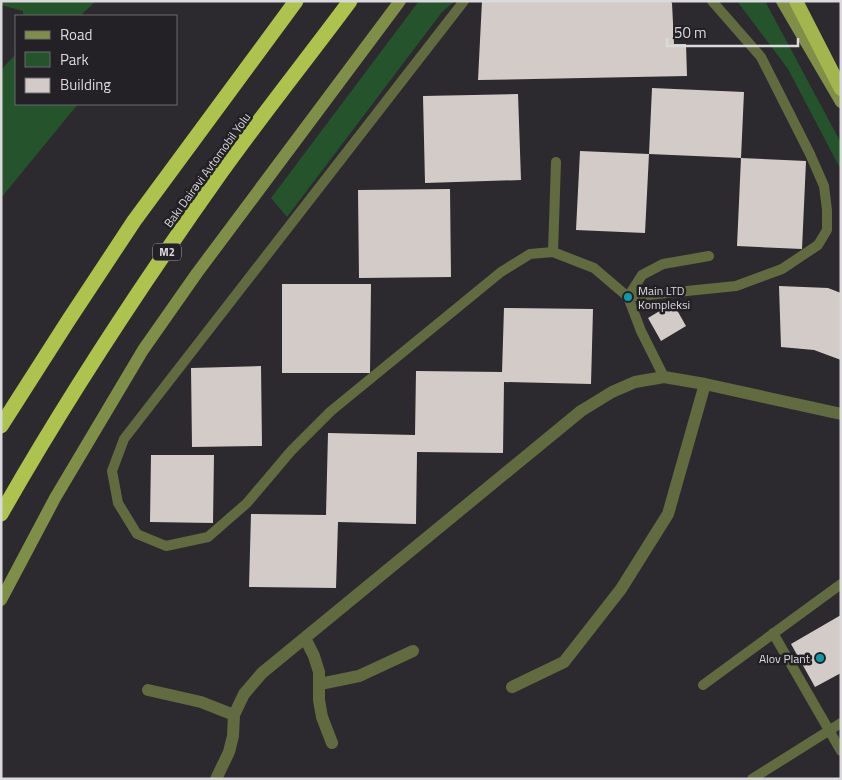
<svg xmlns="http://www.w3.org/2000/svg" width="842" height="780" viewBox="0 0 842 780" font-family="'Titillium Web',sans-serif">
<rect width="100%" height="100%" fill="#2c2a2f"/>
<path fill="#25532c" d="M1 1H96L80 16H23V11L1 5Z
M419 1H455L442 12 287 217 271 198Z
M737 1H765L841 143V170L788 69Z
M16 49V104H78L1 198V70L15 55Z"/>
<path fill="#d3cbc8" d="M482 1H670L672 3 674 44H686L687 76 478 80Z
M652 88 744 92 741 158 649 154Z
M518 94 521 180 425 183 423 96Z
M580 151 649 154 645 233 576 230Z
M741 158 806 161 802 249 737 246Z
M450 189 451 277 359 278 358 190Z
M282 284H371L370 373H282Z
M779 286 828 288 841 293V360L814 350 781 347Z
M673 303 686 326 661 341 648 318Z
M504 308 593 309 591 384 504 382 503 453 417 452 416 524 338 522 336 588 249 587 251 514 326 515 328 433 415 435 416 371 502 372Z
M261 366 262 446 192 447 191 368Z
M151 455H214L213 523 150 522Z
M841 615V673L815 687 791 644Z"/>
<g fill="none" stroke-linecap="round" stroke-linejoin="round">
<path stroke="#626b40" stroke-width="10" d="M464 1 124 439 112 471 118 503 137 534 166 546 208 537 247 503 291 451 331 411 501 272 530 254 553 252 594 268 628 297 641 331 664 377
M553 252 556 162
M628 297 736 286 782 269 818 245 827 230V210L824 186 810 154 761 57 712 1
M628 297 642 275 663 264 709 256
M773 633 841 751
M703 685 841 584
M752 779 841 723"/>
<path stroke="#626b40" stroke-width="12" d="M305 638 314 656 319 672V700L322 717 332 743
M320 684 359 676 413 651
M512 687 564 662 621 589 668 514 705 384
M148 690 201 702 234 715
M216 779 229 752 233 736 234 715 244 694 262 673 581 411 612 392 635 382 664 377 705 384 841 414"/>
<path stroke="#808f47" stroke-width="12" d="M782 1 841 102
M1 600 55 498 143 350 197 273 400 1"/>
<path stroke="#a2b64d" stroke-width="14" d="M796 1 841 89"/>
<path stroke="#adc34e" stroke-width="15" d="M1 426 68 321 134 221 296 1
M1 514C68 396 142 284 220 174 262 115 307 59 350 1"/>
</g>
<g fill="#0f9aa8" stroke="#232126" stroke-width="2">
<circle cx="628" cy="297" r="5"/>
<circle cx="820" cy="658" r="5"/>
</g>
<g text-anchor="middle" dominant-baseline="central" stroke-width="5" stroke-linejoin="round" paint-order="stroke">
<rect fill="#232126" stroke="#a3a2a5" stroke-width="1" x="153" y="243.5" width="28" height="17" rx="4"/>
<g font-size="11" font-weight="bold" fill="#dad9dc">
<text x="167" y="252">M2</text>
</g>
<g font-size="12" fill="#dad9dc" stroke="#232126">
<text transform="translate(207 170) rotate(-54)">Bakı Dairəvi Avtomobil Yolu</text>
</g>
<g font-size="12" fill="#dad9dc" stroke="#232126" text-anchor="start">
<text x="638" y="290">Main LTD<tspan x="638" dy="14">Kompleksi</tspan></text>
<text x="810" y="658" text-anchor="end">Alov Plant</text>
</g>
</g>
<rect width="842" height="780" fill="none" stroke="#dad9dc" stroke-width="5"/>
<rect x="15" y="15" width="162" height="90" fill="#232126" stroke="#6c6b6f"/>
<rect x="25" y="31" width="25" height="8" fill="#808f47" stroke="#6c6b6f"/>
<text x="60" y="40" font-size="15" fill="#dad9dc">Road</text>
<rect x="25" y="52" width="25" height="15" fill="#25532c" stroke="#6c6b6f"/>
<text x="60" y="65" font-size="15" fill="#dad9dc">Park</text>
<rect x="25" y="78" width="25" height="15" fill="#d3cbc8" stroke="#6c6b6f"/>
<text x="60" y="90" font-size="15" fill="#dad9dc">Building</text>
<path d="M667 38v8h131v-8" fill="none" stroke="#dad9dc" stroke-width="2.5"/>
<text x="674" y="38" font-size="15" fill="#dad9dc" stroke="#232126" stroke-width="4" paint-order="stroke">50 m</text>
</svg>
